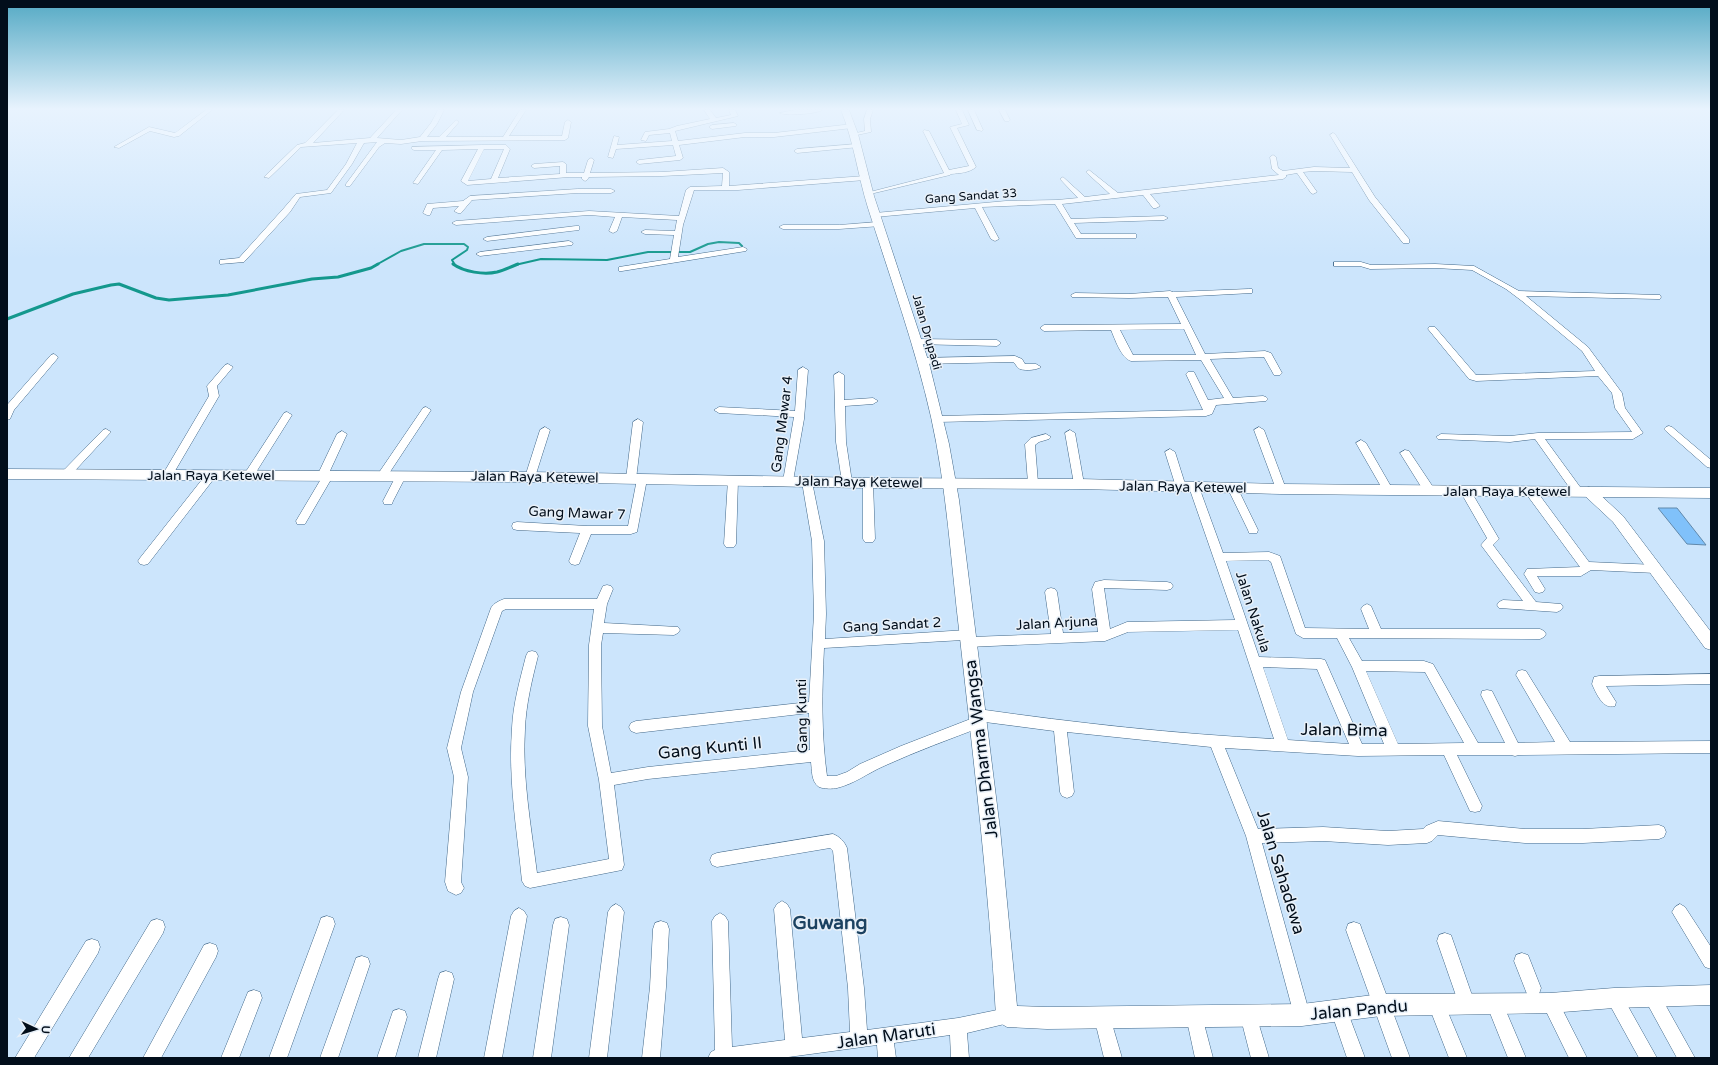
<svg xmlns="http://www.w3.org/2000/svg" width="1718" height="1065" viewBox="0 0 1718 1065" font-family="'Varela Round',sans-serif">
<rect width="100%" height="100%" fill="#cce5fc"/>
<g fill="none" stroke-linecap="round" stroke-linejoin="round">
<path stroke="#14988d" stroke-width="2" d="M376 265 401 251 424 244H464L468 247 467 250 452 260 455 265
M515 265 541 259 607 260 648 252H690L708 244 719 242 739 243 742 246"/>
<path stroke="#14988d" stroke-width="3" d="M453 264C464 272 484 275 497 272 504 270 511 267 518 264
M7 319 73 294 111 285 119 284 156 298 169 300 228 295 312 279 338 277 371 268 378 264"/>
</g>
<path fill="#80c1fa" stroke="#6189ab" d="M1658 508H1677L1706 545 1687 544Z"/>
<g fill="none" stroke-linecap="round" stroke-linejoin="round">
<g stroke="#426889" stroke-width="1">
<path id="minor" d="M206 110H212L179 136 174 137 150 131 119 148 114 147 149 127 175 133Z
M338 110H344L313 143 370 138 396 110H402L377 138 401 140 420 137 431 123 438 110H444L437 124 427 137H439L456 120 459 122 446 137H503L520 110H526L509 136H562L565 122 568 120 571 122 568 138 565 140 422 141 401 144 385 143 379 147 350 186H346V184L377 142 364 143 352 164 331 193 300 197 290 212 244 262 220 264V260L239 258 284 208 296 194 327 190 346 164 357 143 301 147 269 178 264 177 297 145 305 143Z
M704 110H710L716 118 731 115 729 110H735L738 116 675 131 678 141 745 133H774L852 124 855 126 852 128 774 137H745L679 145 683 158 680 160 639 164 636 162 639 160 676 156 673 145 616 149 613 158 608 157 614 136 619 137 617 145 672 141 670 133 649 135 646 141 641 140 645 132 669 129 677 126 710 119Z
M794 110H822C817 114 785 116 780 113Z
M867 110H873L870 119 871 132 852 136V134L865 131 864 119Z
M956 110H962L969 125 957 128 976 167C969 173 960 173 951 174L950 175 866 195V193L944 173 923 131 924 130 929 131 949 170 969 166 950 127 962 124Z
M968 110H974L983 130 982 131 977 130Z
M999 110H1005L1010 120 1009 121H1005Z
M734 123 737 125 736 126 712 129 709 127 712 125Z
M1333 133 1335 134 1375 197 1409 239V243H1403L1369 200 1352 172 1314 171 1303 172 1317 192 1313 194 1311 193 1297 173 1286 175V177L1283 179 1150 194 1160 206 1156 208H1153L1143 195 1062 204 1071 219 1164 216 1168 218 1164 220 1074 223 1081 234H1136V238H1076L1055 204 982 207 999 239 995 241 991 239 975 208 875 217 871 215 875 213 1006 201 1057 200 1078 198 1061 180 1060 179 1063 177 1085 197 1110 194 1087 173 1086 172 1089 170 1118 193 1279 175 1272 169 1270 157 1273 155 1276 157 1278 168 1283 171 1314 167 1350 168 1330 135Z
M857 144 860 146 859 147 797 153 794 151 797 149Z
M482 145H506L510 149 498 178 560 174V166L534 168 531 166 534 164 563 162 566 164V173H584L588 160 591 158 594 160 590 173 662 172 723 168 729 172V186L865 176 868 178 865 180 738 190H694L683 225 678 257 743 247 747 249 746 251 622 271H619V267L670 259 674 235 645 234 641 232 645 230 675 231 677 220 622 217 617 231 613 233 609 231 615 217 589 215 456 225 452 223 456 221 589 211 679 216 686 190 690 187 722 186 723 173 662 176 589 177 587 180 585 181 582 179V177H569L467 185 461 181 478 149 442 150 418 184 413 183 436 150H414L412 149V147ZM484 149H504L491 179 468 181Z
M578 189H611L615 191 611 193H578L472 200 461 213H458L454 211 459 206 433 208 430 215H427L423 213 427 204 463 201 470 196Z
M878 222 882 224 881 226 839 229H783L779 227 783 225H839Z
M576 226H579V230L487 241 483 239 487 237Z
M569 241 573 243 572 245 480 256 476 254 480 252Z
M1334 262H1361L1371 265 1435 264 1474 266 1519 291 1660 295 1661 297 1660 299H1657L1526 296 1588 347 1622 393 1625 408 1643 433 1633 439H1545L1583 491 1582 494H1574L1535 439 1510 442 1438 439 1436 437 1441 434 1510 436 1538 433 1632 432 1615 408 1612 393 1598 376 1476 381 1469 379 1428 329 1429 327H1435L1476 375 1595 371 1582 351 1522 301 1506 289 1472 270 1435 268 1370 269 1360 266H1334Z
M1249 289H1252V293L1176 297 1205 354 1265 351 1271 353 1282 373 1280 375H1274L1264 357 1210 359 1233 398 1263 396 1266 397 1268 399 1266 401 1216 405 1212 414 1206 416 937 422 932 419 937 416 1203 410 1186 374 1188 372H1194L1208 400 1224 398 1201 360 1131 361C1121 358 1115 339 1111 330L1044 331 1040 328 1044 325 1181 324 1168 297 1129 298 1072 297 1071 295 1075 293 1129 294 1170 291 1173 292ZM1184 329 1196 355H1133L1120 330Z
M916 339 997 340 1001 343 997 346 913 344 912 342 913 340Z
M54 354 58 357 57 359 14 410 10 419 7 420V405L51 355Z
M1015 356 1022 359 1025 364H1036L1041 367C1037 370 1026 371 1020 369 1017 368 1016 364 1013 362L922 364 917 361 922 358Z
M228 364 233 367 217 386 219 396 172 476H164L163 474 209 396 207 386 225 365Z
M803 367 808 370 804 419 793 481 788 484 783 481 794 417 719 413 714 410 719 407 795 411 798 370Z
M839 372 844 375V400L873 398 878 401 873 404 845 406 846 442 852 482 847 485 842 482 836 442 834 375Z
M426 407 431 410 386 478H378L377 476 378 474 423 408Z
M287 412 292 415 253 477H245L244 475 245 473 284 413Z
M638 419 643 422 636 479 631 482 626 479 633 422Z
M1669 426 1672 427 1711 460V468L1707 467 1666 431 1664 429 1666 427Z
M545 427 550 430 535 477 530 480 526 479 525 477 540 430Z
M1259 427 1264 430 1286 489 1285 492H1277L1276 489 1254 430Z
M106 429 111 432 109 434 70 476H62L61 474 62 472 103 430Z
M1070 430 1075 433 1084 484 1083 486H1075L1074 484 1065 433Z
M342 431 347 434 329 473 333 476 305 524H297L296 521 321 479 317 476 337 434Z
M1046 434 1051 437 1049 439 1039 442 1035 445 1038 483 1033 486 1029 485 1028 483 1025 444 1031 438Z
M1361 440 1366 443 1393 490 1392 493H1384L1383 490 1356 443Z
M1170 449 1175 452 1186 487 1185 489H1177L1176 487 1165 452Z
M1405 450 1409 451 1433 487 1434 490 1433 493H1425L1400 453Z
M212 471 217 474 216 476 148 564 144 565 140 564 138 561 140 558 208 472Z
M401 473 406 476 393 501 392 504H384L383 501 397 474Z
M642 476 647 479 637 532 631 534H591L579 564 575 565 571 564 569 561 580 533 517 530 513 529 512 526 513 523 517 522 587 526H628L637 479Z
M733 477 738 480 736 544 734 547H726L724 544 728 480Z
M807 479 812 482 824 541 826 614 825 639 967 630 971 632 973 635 972 637 1051 634 1045 592 1047 589 1051 588 1055 589 1057 592 1063 633 1098 632 1092 589 1095 582 1104 580 1167 582 1171 583 1173 586 1171 589 1167 590 1104 588 1110 629 1127 622 1235 620 1189 487 1190 485H1198L1199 487 1223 553 1269 552 1280 556 1305 628 1369 629 1361 609 1363 606 1367 604 1371 606 1381 629H1540L1544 631 1546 634 1544 637 1540 639 1349 638 1362 661H1424L1433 664 1478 743H1505L1481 695 1482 691 1487 690 1492 691 1518 743 1555 742 1516 675 1518 671 1522 670 1526 671 1570 742 1711 741V753L1519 755 1515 756 1511 755H1457L1482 806 1480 811 1475 812 1470 811 1444 755 1358 756 1225 748 1258 829 1323 827 1388 831 1423 829 1426 826 1438 821 1525 829H1583L1659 825 1664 827 1666 832 1664 837 1659 839 1583 843H1525L1438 835 1432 841 1427 843 1388 845 1323 841 1262 843 1310 1015 1308 1021 1302 1023 1296 1021 1294 1015 1246 836 1211 747 1067 732 1074 792 1072 796 1067 798 1062 796 1060 792 1054 731 985 722 984 726C950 739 917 751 884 766 868 773 854 784 837 788 833 789 824 789 819 787 811 782 812 769 811 762L648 779 614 785 624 865 622 870 530 888 525 886 522 881C517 831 508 779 512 728 513 704 520 680 526 656L528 652 532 651 536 652 538 656C532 680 526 704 525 729 522 777 531 825 537 873L609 859 599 780 588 726 589 645 594 609H506L502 611 473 692 461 748 468 777 461 882 464 888 461 893 456 895 448 891 445 882 454 777 447 748 461 692 491 608C494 603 499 601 504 599H597L603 586 607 585 611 586 613 589 607 604 604 623 678 627 680 630 678 633 674 635 603 633 601 645 602 726 611 773 648 767 810 750 809 713 636 733 631 731 629 727 631 723 636 721 809 702 814 614 812 541 802 482ZM1268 560 1271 562 1296 634 1303 638H1337L1352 667 1384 744H1362L1325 660 1321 659 1259 657 1226 561ZM1238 630 1274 739C1175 734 1076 723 978 709L973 711 971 715 973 718 901 746 860 764 847 772 836 776H827C821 733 822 691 824 648L963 640 962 642 964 645 968 647 1105 641 1128 632ZM1263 667 1317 669 1349 744 1288 740ZM1366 671 1425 672 1464 743 1398 744Z
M868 480 873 483 875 539 873 542H865L863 539V483Z
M1232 483 1236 485 1237 487 1258 530 1257 533H1249L1248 530 1227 487 1228 485Z
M1465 487 1469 488 1499 539 1493 545 1536 602 1561 604 1563 607 1561 610 1557 612 1499 608 1497 605 1499 602 1503 600 1523 601 1481 545 1487 538 1460 491 1461 488Z
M1531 488 1535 489 1589 562 1656 565 1660 566 1662 569 1660 572 1656 573 1591 570 1581 576H1537L1545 589 1543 592 1539 593 1535 592 1524 574 1527 569 1580 567 1527 495 1526 492 1527 489Z
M1711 674V684L1606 686 1616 702 1615 706C1603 710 1596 693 1592 684L1594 677 1599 676Z
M833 834C840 837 844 841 847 848L864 988 867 1030 958 1018 1007 1008 1013 1010 1015 1016 1013 1022 967 1033 969 1058H951L950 1035 894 1043 896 1058H878L877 1045 781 1058H708L711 1052 715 1050 712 921 715 916 720 913 725 916 728 921 732 1047 785 1040 774 909 777 904 782 901 787 904 790 909 802 1038 850 1032 848 988 833 851 830 848 717 867 712 865 710 860 712 855 717 853Z
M616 904 621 907 624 912 607 1058H589L608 912 611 907Z
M1680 904 1685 907 1711 947V969L1705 967 1672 912 1675 907Z
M519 908 524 911 527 916 502 1058H484L511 916 514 911Z
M327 916 333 918 335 924 287 1058H269L319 924 321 918Z
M561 917 567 919 569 925 551 1058H533L553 925 555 919Z
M157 919 163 921 165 927 163 933 88 1058H69L151 921Z
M661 921 667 923 669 929 666 987 660 1058H642L650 987 653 929 655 923Z
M1354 922 1360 924 1362 930 1410 1058H1392L1346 930 1348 924Z
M1445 933 1451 935 1475 1004 1473 1010 1467 1012 1461 1010 1437 941 1439 935Z
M92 939 98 941 100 947 98 953 34 1058H15L86 941Z
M210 943 216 945 218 951 216 957 161 1058H143L204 945Z
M1522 953 1528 955 1541 988 1539 994 1533 996 1527 994 1514 961 1516 955Z
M362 956 368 958 370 964 338 1058H320L354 964 356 958Z
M446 971 452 973 454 979 436 1058H418L438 979 440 973Z
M1651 988 1657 990 1695 1058H1677L1643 996 1645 990Z
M254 990 260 992 262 998 239 1058H221L248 992Z
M1614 990 1620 992 1657 1058H1639L1606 998 1608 992Z
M1494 995 1500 997 1526 1058H1508L1486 1003 1488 997Z
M1550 995 1556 997 1587 1058H1569L1542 1003 1544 997Z
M1436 996 1442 998 1467 1058H1449L1428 1004 1430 998Z
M1339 1003 1345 1005 1365 1058H1347L1331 1011 1333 1005Z
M1248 1007 1254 1009 1256 1015 1269 1058H1251L1240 1015 1242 1009Z
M1194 1008 1200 1010 1202 1016 1213 1058H1195L1186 1016 1188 1010Z
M399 1009 405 1011 407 1017 395 1058H377L393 1011Z
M1102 1009 1108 1011 1110 1017 1122 1058H1104L1094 1017 1096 1011Z"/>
</g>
<g stroke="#426889" stroke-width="1">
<path id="tertiary" d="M841 110H849L858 134 874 196 929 363 949 444 959 500 1000 829 1017 1006 1047 1007 1302 1004 1381 994 1550 993 1614 988 1711 985V1005L1614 1008 1550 1013 1381 1016 1302 1026 1047 1029 1007 1027 1000 1023 996 1016C989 889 974 764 960 638 951 564 947 489 931 417 915 346 890 277 868 208 858 176 854 142 841 110Z
M1589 487 1594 489 1623 516 1711 632V650L1705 648 1613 522 1584 495 1582 492 1584 489Z"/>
</g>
<g stroke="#426889" stroke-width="1">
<path id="secondary" d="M7 469 530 472 868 478 1079 479 1281 484 1711 488V498L1281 494 1079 489 868 488 530 482 7 479Z"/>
</g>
<use href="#minor" fill="#fff" fill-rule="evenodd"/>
<use href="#tertiary" fill="#fff" fill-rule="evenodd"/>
<use href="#secondary" fill="#fff" fill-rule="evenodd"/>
</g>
<linearGradient id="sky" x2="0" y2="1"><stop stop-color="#53a9c4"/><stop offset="0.42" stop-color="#e8f3fe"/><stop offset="1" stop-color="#e8f3fe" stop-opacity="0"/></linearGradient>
<rect width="1718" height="259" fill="url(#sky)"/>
<g text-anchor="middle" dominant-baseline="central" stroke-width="3" stroke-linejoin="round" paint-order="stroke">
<g font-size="12" fill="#020e1b" stroke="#e8f0f8">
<text transform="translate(971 196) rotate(-4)">Gang Sandat 33</text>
<text transform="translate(927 332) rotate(74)">Jalan Drupadi</text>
</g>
<g font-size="14" fill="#020e1b" stroke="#e8f0f8">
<text transform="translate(782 424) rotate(-83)">Gang Mawar 4</text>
<text x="211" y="475">Jalan Raya Ketewel</text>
<text transform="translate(535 477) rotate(1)">Jalan Raya Ketewel</text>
<text transform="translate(859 482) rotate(1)">Jalan Raya Ketewel</text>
<text transform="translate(1183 487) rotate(1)">Jalan Raya Ketewel</text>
<text x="1507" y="491">Jalan Raya Ketewel</text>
<text transform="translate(577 513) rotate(2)">Gang Mawar 7</text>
<text transform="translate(1253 612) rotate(72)">Jalan Nakula</text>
<text transform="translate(1057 623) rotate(-3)">Jalan Arjuna</text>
<text transform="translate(892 625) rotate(-3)">Gang Sandat 2</text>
<text transform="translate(802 716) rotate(-91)">Gang Kunti</text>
</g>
<g font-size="17" fill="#020e1b" stroke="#e8f0f8">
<text transform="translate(1344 730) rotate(1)">Jalan Bima</text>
<text transform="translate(710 748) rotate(-6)">Gang Kunti II</text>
<text transform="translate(981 749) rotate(-97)">Jalan Dharma Wangsa</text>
<text transform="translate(1281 872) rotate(73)">Jalan Sahadewa</text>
<text transform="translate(1359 1010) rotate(-5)">Jalan Pandu</text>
<text transform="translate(886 1036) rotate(-8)">Jalan Maruti</text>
</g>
<g font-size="19" font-weight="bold" fill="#1c4261" stroke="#e8f0f8">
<text x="830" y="923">Guwang</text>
</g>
</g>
<rect width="1718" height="1065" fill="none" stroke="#020e1b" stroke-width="16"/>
<g transform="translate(36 1029) rotate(94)" stroke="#e8f0f8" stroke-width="3" paint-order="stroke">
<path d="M0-3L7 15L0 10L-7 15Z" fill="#020e1b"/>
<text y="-6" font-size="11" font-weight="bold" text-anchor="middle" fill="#020e1b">U</text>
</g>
</svg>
